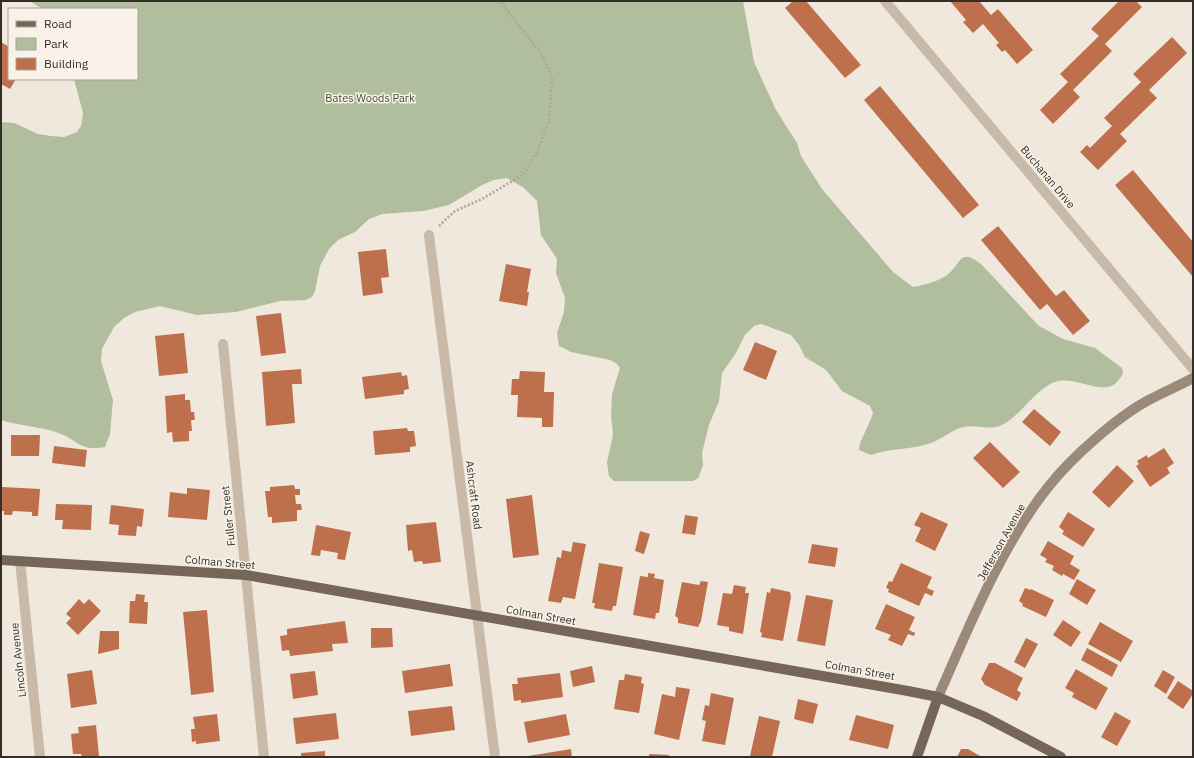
<svg xmlns="http://www.w3.org/2000/svg" width="1194" height="758" viewBox="0 0 1194 758" font-family="'IBM Plex Sans',sans-serif">
<rect width="100%" height="100%" fill="#f0e8dc"/>
<path fill="#b1be9d" d="M30 1H743L754 62 776 110 797 143 801 156 822 189 893 272 913 287C924 285 936 282 946 276 962 264 959 246 982 265L1039 326 1063 339 1095 348 1122 368 1123 374C1121 377 1118 381 1115 384 1102 394 1076 378 1059 381 1039 384 1022 415 1002 425 989 431 976 424 963 427 951 430 940 441 928 444 909 450 889 448 871 455L859 450 860 443 871 419 873 413 870 406 842 391 826 370 805 357 799 345 791 335 761 324 754 326 745 335 736 353 722 373 719 401 709 425 702 453 703 466 698 478 693 481H614L609 476 607 462 613 435 611 415 612 394 620 368 616 363 610 360 571 352 559 346 557 333 564 312 565 298 556 273 557 259 541 235 537 201 524 188 507 178 494 180 482 185 449 205 423 211 382 214 369 219 355 232 338 240 329 249 320 266 315 291 312 297 306 300 280 301 236 312 197 315 160 306 135 312 124 318 114 327 102 349 101 361 113 400 110 434 105 447C78 452 78 439 56 432 38 426 19 426 1 420V122L14 123 38 134 51 136 64 137 77 132 81 126 83 113 74 79H137V9H42Z"/>
<path fill="#be704d" d="M793 1H806L861 65 845 78 785 8Z
M950 1H979L991 15 998 9 1033 50 1017 64 1005 50 1002 52 996 45 999 43 983 24 973 33 963 22 966 20Z
M1119 1H1136L1142 7 1105 44 1112 51 1073 90 1080 97 1053 124 1040 110 1068 82 1060 74 1099 36 1091 29Z
M1172 37 1187 53 1149 90 1157 98 1120 134 1127 141 1098 170 1080 152 1087 145 1090 148 1112 126 1104 118 1141 82 1133 74Z
M1 42 9 47V79H16L10 89 1 84Z
M880 86 979 205 963 218 864 100Z
M1133 170 1193 242V277L1115 185Z
M998 226 1056 296 1064 290 1090 321 1073 335 1047 304 1040 310 981 240Z
M386 249 389 277 381 278 383 293 363 296 358 252Z
M506 264 531 269 527 292H529L527 306 499 301Z
M281 313 286 353 261 356 256 316Z
M184 333 188 373 159 376 155 336Z
M755 342 777 351 766 380 743 370Z
M301 369 302 384H292L295 423 266 426 262 372Z
M520 371 545 372 544 392H554L553 427H542V418L517 417 518 395H511L512 379H519Z
M401 372 402 376 407 375 409 389 404 390V394L365 399 362 377Z
M185 394V400H190L191 412H194L195 420H191L192 431H189V441L173 442 172 432 167 433 165 396Z
M1034 409 1061 432 1050 446 1022 422Z
M407 428 408 431H414L415 438 416 446 410 447V452L375 455 373 431Z
M11 435H40L39 456H11Z
M990 442 1020 472 1003 488 973 458Z
M54 446 87 450 85 467 52 463Z
M1164 448 1174 463 1167 468 1170 473 1150 487 1136 466 1139 464 1137 461 1147 455 1148 458Z
M1117 465 1134 481 1109 508 1092 492Z
M294 485 295 489H300V495H295L296 504H301L302 510H297V521L272 523V517H268L265 491H270V487Z
M2 487 40 489 38 516H32V512L13 511 12 515H4V511H1Z
M187 488 210 490 207 520 168 517 170 492 187 494Z
M532 495 539 555 513 558 506 499Z
M56 504 92 505 91 530 62 529 63 520H55Z
M111 505 144 509 142 527 137 526 136 536 118 535 119 525 109 524Z
M921 512 948 524 935 551 915 541 921 528 914 525Z
M1068 512 1095 529 1083 547 1062 534 1064 531 1059 527Z
M685 515 698 517 695 535 682 533Z
M436 522 441 562 423 564 422 561 414 562 412 550 408 551 406 525Z
M316 525 351 532 345 560 337 559 338 553 321 550 320 556 311 555Z
M640 531 650 534 644 554 635 551Z
M1048 541 1074 556 1070 564 1080 570 1074 580 1063 574 1062 576 1052 570 1054 566 1045 562 1047 559 1040 555Z
M573 542 586 544 575 599 563 597 561 603 548 601 557 557 561 558 562 550 571 552Z
M812 544 838 548 835 567 808 563Z
M599 563 623 567 616 606H613L612 611 594 608 595 603H592Z
M901 563 932 577 927 588 934 591 932 596 925 593 919 606 888 592 889 589 886 588 889 581 892 582Z
M648 573 655 574 654 578 664 580 659 613H656L655 619 633 615 640 576 648 577Z
M1077 579 1096 590 1087 605 1069 594Z
M701 581 708 582 701 621 698 627 678 623V618L675 616 682 582 699 585Z
M734 585 746 587 745 593H749L743 634 729 631V627L717 625 723 593 732 594Z
M771 588 790 592 791 597 783 641 761 637 762 633 760 632 767 592 770 593Z
M1025 588 1031 590V589L1054 600 1046 617 1022 606 1023 604 1019 601Z
M136 594 145 595 144 602H148L147 624 129 623 130 601H135Z
M806 595 833 600 825 646 797 641Z
M79 599 84 604 89 599 101 611 78 635 66 623 71 618 66 614Z
M886 604 915 617 909 630 915 633 914 636 908 634 902 646 888 640 891 635 875 629Z
M207 610 214 692 191 695 183 612Z
M1063 620 1081 632 1071 647 1053 635Z
M345 621 348 643 332 644 333 651 290 656 289 650 282 651 280 636 287 635V629Z
M1100 622 1133 641 1121 662 1088 644Z
M371 628H392L393 647 371 648Z
M100 631H119V649L98 654Z
M1026 638 1038 644 1025 668 1014 662Z
M1087 648 1118 665 1112 677 1081 660Z
M989 663H995L1023 678 1017 690 1021 693 1017 701 985 685 981 679Z
M450 664 453 686 405 693 402 671Z
M592 666 595 682 573 687 570 671Z
M1076 669 1108 688 1096 710 1072 697 1074 693 1065 688Z
M92 670 97 704 71 708 67 674Z
M1163 670 1175 677 1166 694 1154 686Z
M315 671 318 695 293 699 290 674Z
M560 673 563 697 521 703V700L514 701 512 684H518L517 678Z
M625 674 642 677 641 683 644 684 639 713 614 709 619 680H624Z
M1178 681 1193 691V694L1183 709 1167 698Z
M676 687 690 689 679 740 654 734 662 694 675 697Z
M711 693 734 698 725 745 702 741 706 721 702 720 705 705 709 706Z
M798 699 818 704 813 724 794 719Z
M452 706 455 730 411 736 408 711Z
M1115 712 1131 721 1117 746 1101 737Z
M336 713 339 739 296 744 293 718Z
M217 714 220 741 196 744V741L192 742 191 729H195L193 717Z
M566 714 570 735 528 743 524 722Z
M856 715 894 725 888 749 849 740Z
M759 716 780 721 772 757 750 756Z
M96 725 99 756 82 757 81 754H73L71 734 79 733 78 727Z
M571 749 572 757H528V756Z
M961 749H968L982 757H957Z
M325 751V757H301V753Z
M649 754 669 755V757H649Z"/>
<g fill="none" stroke-linecap="round" stroke-linejoin="round">
<path stroke="#b3a393" stroke-width="2.5" stroke-dasharray="2 2" stroke-linecap="butt" d="M439 226 455 211 482 199 524 174 538 150 549 121 552 79 544 58 500 1"/>
<path stroke="#c8b9a9" stroke-width="10" d="M885 1 1193 369
M429 235 495 757
M223 344 264 757
M20 561 40 757"/>
<path stroke="#9b897a" stroke-width="10" d="M938 697C968 629 1002 544 1049 486 1071 458 1116 418 1147 401 1162 393 1178 386 1193 378"/>
<path stroke="#76665a" stroke-width="10" d="M1 560 246 575 908 691 938 697 983 716 1061 757
M917 757 938 697"/>
</g>
<g text-anchor="middle" dominant-baseline="central" stroke-width="3" stroke-linejoin="round" paint-order="stroke">
<g font-size="11" fill="#42522e" stroke="#f8f2e8">
<text x="370" y="98">Bates Woods Park</text>
</g>
<g font-size="11" fill="#352d28" stroke="#f8f2e8">
<text transform="translate(1048 177) rotate(50)">Buchanan Drive</text>
<text transform="translate(474 495) rotate(83)">Ashcraft Road</text>
<text transform="translate(228 516) rotate(-96)">Fuller Street</text>
<text transform="translate(1001 542) rotate(-61)">Jefferson Avenue</text>
<text transform="translate(220 562) rotate(5)">Colman Street</text>
<text transform="translate(541 615) rotate(10)">Colman Street</text>
<text transform="translate(18 660) rotate(-96)">Lincoln Avenue</text>
<text transform="translate(860 670) rotate(10)">Colman Street</text>
</g>
</g>
<rect width="1194" height="758" fill="none" stroke="#352d28" stroke-width="4"/>
<rect x="8" y="8" width="130" height="72" fill="#f8f2e8" stroke="#aaa39b"/>
<rect x="16" y="21" width="20" height="6" fill="#76665a" stroke="#aaa39b"/>
<text x="44" y="28" font-size="12" fill="#352d28">Road</text>
<rect x="16" y="38" width="20" height="12" fill="#b1be9d" stroke="#aaa39b"/>
<text x="44" y="48" font-size="12" fill="#352d28">Park</text>
<rect x="16" y="58" width="20" height="12" fill="#be704d" stroke="#aaa39b"/>
<text x="44" y="68" font-size="12" fill="#352d28">Building</text>
</svg>
